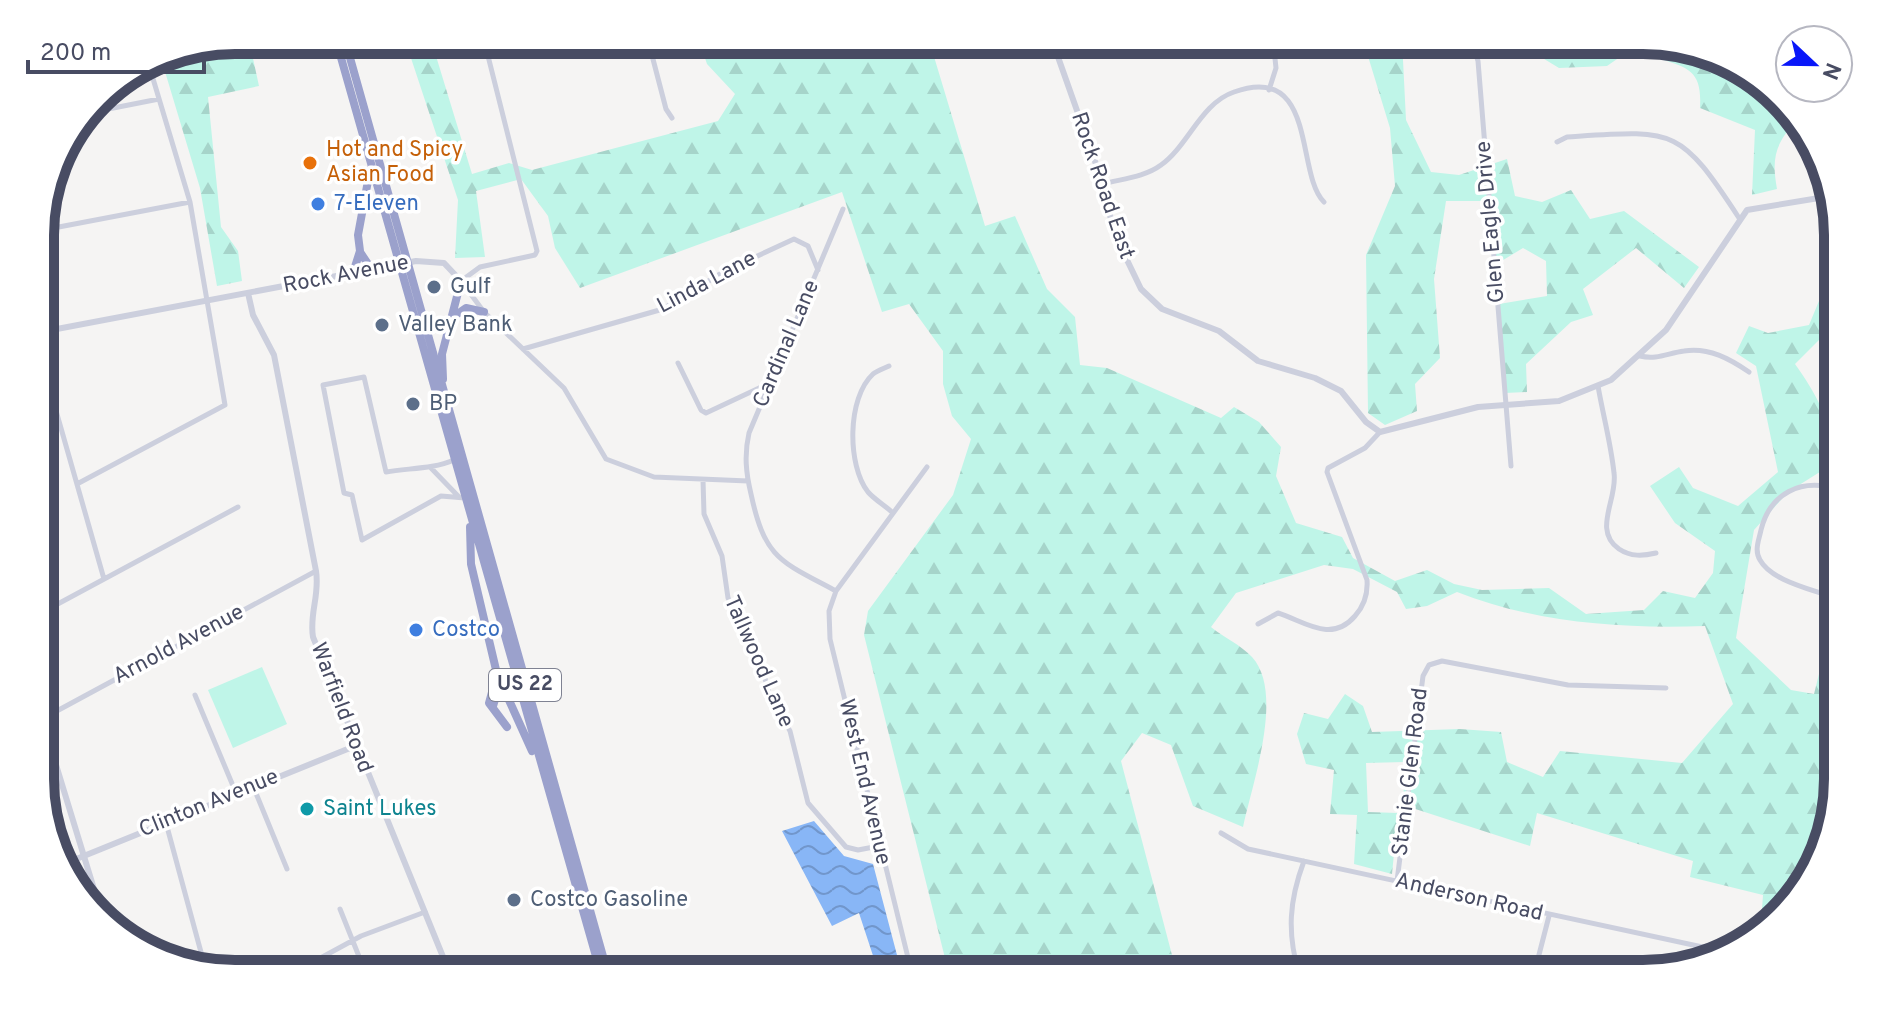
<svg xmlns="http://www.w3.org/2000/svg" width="1878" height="1014" viewBox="0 0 1878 1014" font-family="Overpass,sans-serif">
<defs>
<pattern id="forest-firs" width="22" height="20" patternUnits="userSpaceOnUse" patternTransform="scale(2)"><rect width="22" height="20" fill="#bff5e8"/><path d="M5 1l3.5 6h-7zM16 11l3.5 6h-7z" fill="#a6d4ca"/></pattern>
<pattern id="water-waves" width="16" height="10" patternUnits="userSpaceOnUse" patternTransform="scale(2)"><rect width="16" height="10" fill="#88b6f6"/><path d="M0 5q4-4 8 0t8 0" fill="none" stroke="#7196cb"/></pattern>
</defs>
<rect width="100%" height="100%" fill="#f5f4f3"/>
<path fill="#bff5e8" d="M262 667 287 724 233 748 208 690Z"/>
<path fill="url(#forest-firs)" d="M235 40H249L259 86 208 97 221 227 238 251 242 281 217 286 200 188 160 55Z
M405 40H427L436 56 472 174 509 163 532 170 718 121 735 94 707 64 699 40H929L985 226 1015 216 1047 289 1075 317 1080 365 1107 368 1221 418 1234 407 1259 422 1281 447 1276 476 1296 523 1342 537 1353 558 1395 581 1427 570 1454 584 1482 590 1549 588 1586 614 1644 610 1663 591 1695 598 1713 573 1715 551 1675 523 1650 486 1679 467 1693 488 1738 506 1778 472 1756 366 1736 353 1749 326 1768 333 1809 325 1819 301 1829 316H1837V342L1820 339 1795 364C1817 395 1835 426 1831 465L1788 492 1754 530 1736 638 1791 690 1814 694 1822 662 1838 669V779L1818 866 1777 912 1762 909 1763 895 1690 877 1693 861 1537 813 1530 846 1403 805 1405 762 1366 763 1368 812 1398 813 1392 874 1354 864 1357 815 1330 814 1334 770 1306 764 1297 734 1304 713 1328 719 1345 694 1363 706 1372 732 1460 729 1501 732 1507 762 1543 777 1560 751 1682 763 1733 704 1705 626C1621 629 1536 623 1457 592L1427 606 1406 609 1397 592 1353 569 1324 565 1236 593 1211 627C1223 637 1241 645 1252 657 1285 693 1252 784 1243 827L1193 806 1171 745 1142 733 1121 761 1177 974H949L864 635 868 611 953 495 971 439 952 416 943 384V351L909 304 882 312 842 192 580 288 555 248 548 216 521 179 476 191 485 257 455 258 458 200Z
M1363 40H1402L1406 120 1431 172 1459 175 1507 159 1515 196 1542 202 1571 190 1590 219 1624 211 1699 267 1684 288 1636 248 1583 289 1593 315 1571 322 1526 364 1527 392 1505 393 1499 304 1547 296 1546 261 1523 248 1495 265 1490 201H1446L1434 279 1440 358 1415 384 1417 411 1385 425 1368 413 1366 255 1395 186 1390 128Z
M1529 40H1552L1556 48H1589L1592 40H1643L1730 60 1797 119C1776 144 1771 156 1777 189L1752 195 1755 130 1700 108C1702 73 1691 68 1660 59V46L1633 48 1607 66 1559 68 1531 51Z
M1446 956 1481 964 1477 974H1442Z"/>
<path fill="url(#water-waves)" d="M814 821 844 856 873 864 902 974H879L859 913 832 926 782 831Z"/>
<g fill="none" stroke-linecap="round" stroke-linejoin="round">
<path stroke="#cccfdd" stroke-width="5" d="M484 40 537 251 535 255 480 267 461 281 484 312 564 388 606 459 654 477 748 481
M648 40 666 109 672 118
M1471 40 1478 61 1511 466
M1269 90 1276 68 1273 40
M88 113 159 99
M1557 142 1567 137C1675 130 1679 126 1739 218
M1103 184C1121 179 1145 177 1161 165 1188 146 1201 103 1234 92 1318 62 1295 174 1324 202
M43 230 190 202
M523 349 663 309 725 271 794 239 808 246 818 270
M1640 356C1657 360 1668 353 1684 351 1709 347 1730 359 1749 372
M41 358 104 579
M678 363 701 410 706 413 770 383
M889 366C885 368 877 371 873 374 847 398 847 465 868 492 874 499 884 505 892 512
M1598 386C1603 415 1611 444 1614 473 1618 499 1592 530 1619 549 1631 557 1643 556 1656 553
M454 460C433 469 409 468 386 472L364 377 323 385 344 493 352 495 362 540 441 496 465 498
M430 467 459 497
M703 480 704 514 722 556 728 598 757 649 770 697 790 731 808 803 846 847 858 850 879 846
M77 484 225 405 190 202 148 62
M1837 489C1801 478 1770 493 1761 530 1759 540 1754 550 1760 560 1772 582 1816 590 1837 599
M836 591C780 561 765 559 751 494 746 473 744 455 749 433L843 209
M41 613 238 507
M1258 624 1278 613C1304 621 1331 644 1355 616 1364 606 1368 594 1367 580L1327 472 1328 468 1365 448 1380 432
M195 695 236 793
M42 719 316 571
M253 786 287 869
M166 823 205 967
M1221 833 1248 849 1721 951
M1397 881 1423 676 1429 665 1442 661 1568 685 1666 688
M340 909 366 974
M870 972 871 974
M291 974 361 936 425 912
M912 974 830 639 829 611 836 591 927 467
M1299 974C1287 933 1289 901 1304 861
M1534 974 1549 916"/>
<path stroke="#cccfdd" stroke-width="6" d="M1052 40 1103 184 1114 233 1141 289 1162 309 1219 331 1258 361 1315 378 1341 391 1366 422 1380 432 1478 407 1559 401 1611 380 1666 330 1747 210 1831 196
M248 293 253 315 274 355 316 571C320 595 309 614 313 637L450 974
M41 332 416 261 444 263 461 281
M42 719 101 912
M64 864 355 746"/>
<path stroke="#9ba1cc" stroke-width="8" d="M336 40 601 974
M345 40 608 974
M360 252 372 270
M353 273 360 251 358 235 370 170
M453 317 466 308 484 312
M443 379 442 354 461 281
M470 527 471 564 497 674 489 703 507 727
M493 706 496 696 508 698 532 751"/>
</g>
<circle fill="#e8710a" stroke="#fff" stroke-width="3" cx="310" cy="163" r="8"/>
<g fill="#3f7fe0" stroke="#fff" stroke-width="3">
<circle cx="318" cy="204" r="8"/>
<circle cx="416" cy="630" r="8"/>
</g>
<g fill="#5c6f8a" stroke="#fff" stroke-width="3">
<circle cx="434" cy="287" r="8"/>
<circle cx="382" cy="325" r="8"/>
<circle cx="413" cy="404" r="8"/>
<circle cx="514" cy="900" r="8"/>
</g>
<circle fill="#0f9aa8" stroke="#fff" stroke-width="3" cx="307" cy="809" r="8"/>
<g text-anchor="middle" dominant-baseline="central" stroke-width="7" stroke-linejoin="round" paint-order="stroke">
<rect fill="#fff" stroke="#7f8292" stroke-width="2" x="489" y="669" width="72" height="32" rx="6"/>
<g font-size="20" font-weight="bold" fill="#484c63">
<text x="525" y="685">US 22</text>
</g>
<g font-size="22" fill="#c56008" stroke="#fff" text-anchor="start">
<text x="326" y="150">Hot and Spicy<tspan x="326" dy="25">Asian Food</tspan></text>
</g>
<g font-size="22" fill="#484c63" stroke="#fff">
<text transform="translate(1102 186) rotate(71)">Rock Road East</text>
<text transform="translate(1491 222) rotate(-95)">Glen Eagle Drive</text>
<text transform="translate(346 275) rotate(-11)">Rock Avenue</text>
<text transform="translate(707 283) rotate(-28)">Linda Lane</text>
<text transform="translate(787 344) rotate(-67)">Cardinal Lane</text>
<text transform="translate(179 645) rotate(-28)">Arnold Avenue</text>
<text transform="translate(758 662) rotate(66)">Tallwood Lane</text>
<text transform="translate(341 708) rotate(69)">Warfield Road</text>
<text transform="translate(1411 772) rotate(-83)">Stanie Glen Road</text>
<text transform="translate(864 782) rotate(77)">West End Avenue</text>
<text transform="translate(209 804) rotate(-22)">Clinton Avenue</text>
<text transform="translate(1469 898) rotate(13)">Anderson Road</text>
</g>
<g font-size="22" fill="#366cbe" stroke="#fff" text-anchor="start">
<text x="334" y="204">7-Eleven</text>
<text x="432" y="630">Costco</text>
</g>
<g font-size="22" fill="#4e5e75" stroke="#fff" text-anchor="start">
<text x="450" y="287">Gulf</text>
<text x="398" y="325">Valley Bank</text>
<text x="429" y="404">BP</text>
<text x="530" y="900">Costco Gasoline</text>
</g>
<g font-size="22" fill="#0d838f" stroke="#fff" text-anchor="start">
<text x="323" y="809">Saint Lukes</text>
</g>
</g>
<path d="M0 0H1878V1014H0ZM235 54H1643A181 181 0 0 1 1824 235V779A181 181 0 0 1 1643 960H235A181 181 0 0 1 54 779V235A181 181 0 0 1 235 54Z" fill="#fff" fill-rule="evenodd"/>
<path fill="none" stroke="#484c63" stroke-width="10" d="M235 54H1643A181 181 0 0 1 1824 235V779A181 181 0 0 1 1643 960H235A181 181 0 0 1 54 779V235A181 181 0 0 1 235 54Z"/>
<g transform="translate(1814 64) rotate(112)"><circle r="38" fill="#ffffff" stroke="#b6b7c1" stroke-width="2"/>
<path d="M0-6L14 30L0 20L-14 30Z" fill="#0917f9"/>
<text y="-12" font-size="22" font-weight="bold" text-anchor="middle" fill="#484c63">N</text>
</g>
<path d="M28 60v12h176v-12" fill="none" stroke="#484c63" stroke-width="4"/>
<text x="40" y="60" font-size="24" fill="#484c63" stroke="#ffffff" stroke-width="6" paint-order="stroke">200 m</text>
</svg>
